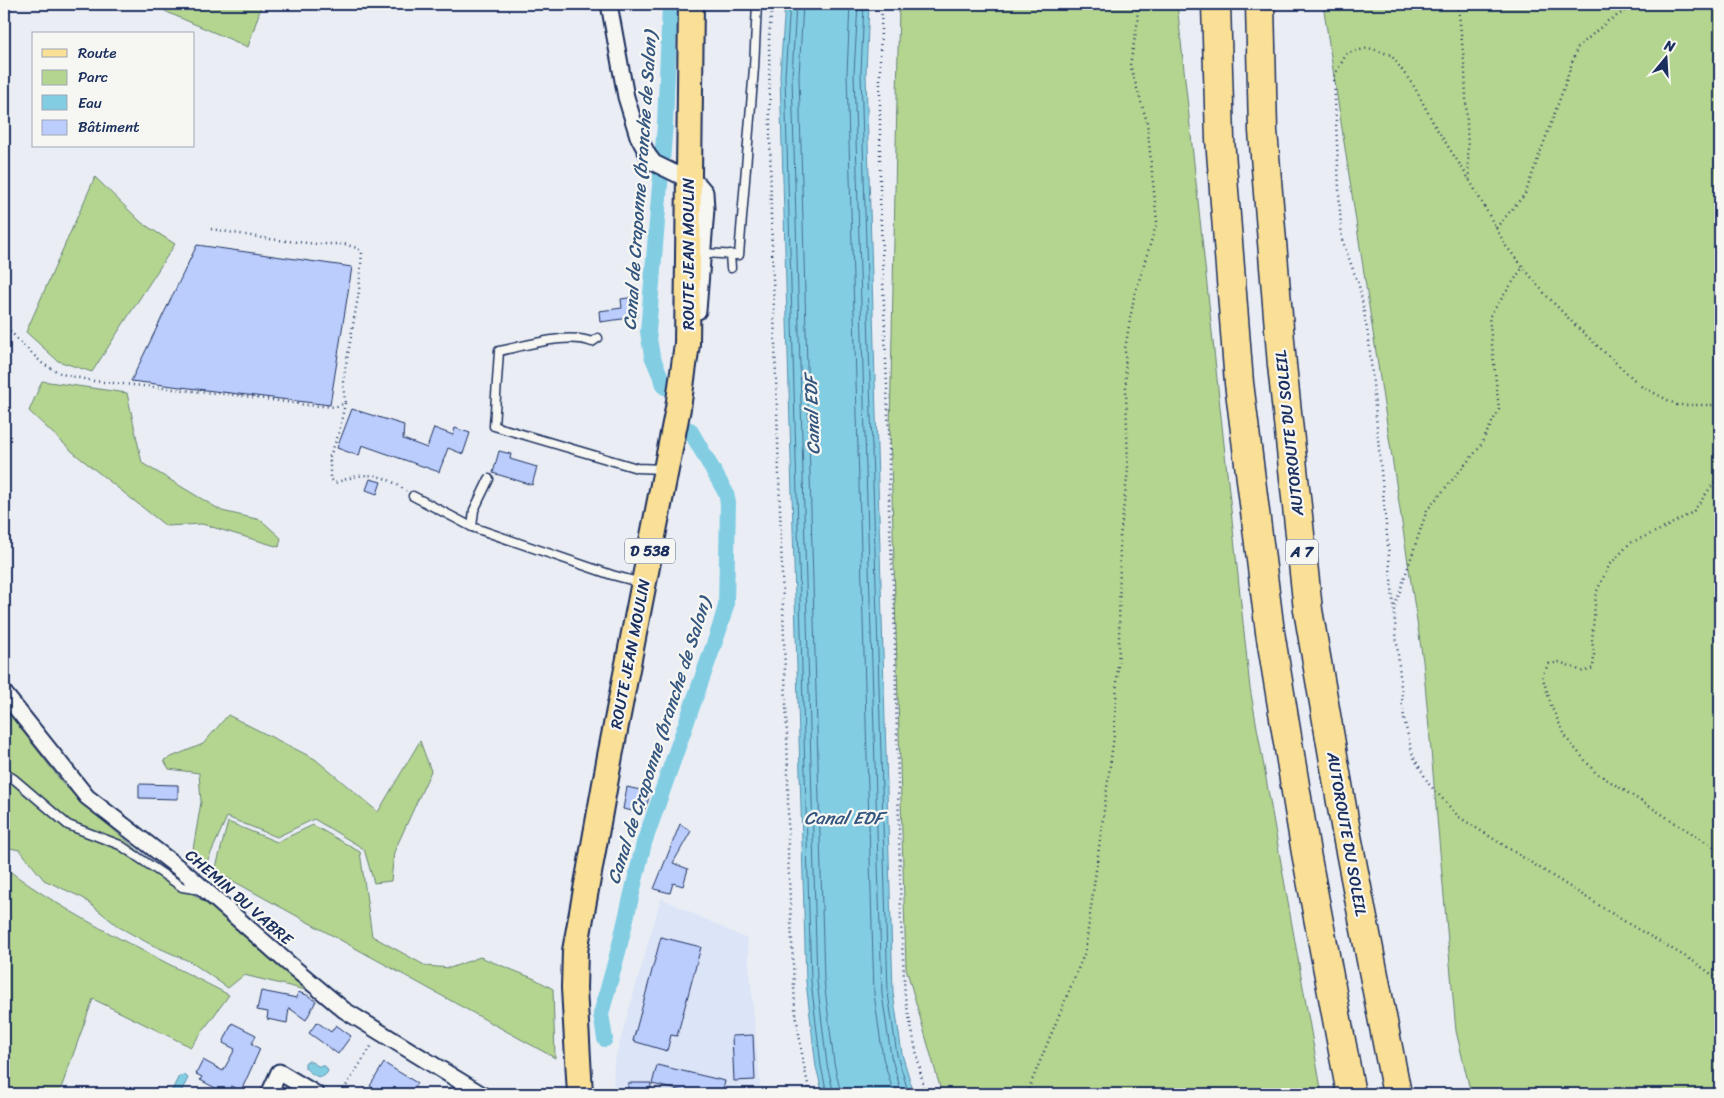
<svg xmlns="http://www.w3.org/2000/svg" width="1724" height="1098" viewBox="0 0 1724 1098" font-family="Sriracha,sans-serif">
<rect width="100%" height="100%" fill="#eaeef4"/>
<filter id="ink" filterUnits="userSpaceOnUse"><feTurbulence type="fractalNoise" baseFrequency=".02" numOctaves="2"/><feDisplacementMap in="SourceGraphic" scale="10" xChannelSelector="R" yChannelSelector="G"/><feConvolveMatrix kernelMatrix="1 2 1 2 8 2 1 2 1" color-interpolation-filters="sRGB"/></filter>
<g filter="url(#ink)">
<path fill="#dce4f7" d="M661 898 747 939 761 1094H613L614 1062Z"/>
<path fill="#b4d58f" stroke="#688276" d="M152 4H262L248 47 171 14Z
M899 4H1177L1250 688 1322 1094H942L906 968 890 429Z
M1323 4H1720V1094H1471L1456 1031 1423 661Z
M95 177 142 223 175 244 92 372 58 361 26 332Z
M42 381 127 393 142 463 222 511 261 520 281 538 279 547 202 524 166 526 75 454 29 411Z
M4 707 65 786 93 812 164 873 229 920 314 992 244 975 228 988 191 962 150 944 119 927 83 898 44 880 20 850 4 847Z
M228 715 315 759 378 812 420 741 431 771 394 852 391 881 374 883 364 849 314 819 277 837 227 817 203 871 191 861 201 802 199 773 169 769 164 760 203 744Z
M228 822 277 842 313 825 360 852 372 936 426 966 450 968 480 957 535 979 553 989 555 1058 215 871Z
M4 867C71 918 155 956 229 995L191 1047 93 999 59 1094H4Z"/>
<path fill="#83cde3" stroke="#598eae" d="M785 4H869L866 73 893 993 902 1054 914 1094H823L816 1067 806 982 780 75Z
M307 1061H310L318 1066H325L328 1071C322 1083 312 1074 305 1068V1063Z
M185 1075 188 1078 180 1094 171 1092 179 1076Z"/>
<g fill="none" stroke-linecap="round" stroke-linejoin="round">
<path stroke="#456e93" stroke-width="1" d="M790 4 785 76 811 981 821 1066 827 1094
M796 4 792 76 817 981 827 1065 834 1094
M803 4 799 76 824 980 834 1063 841 1094
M850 4 847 74 874 994 883 1058 894 1094
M858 4 854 73 882 994 891 1056 902 1094
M864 4 861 73 888 993 897 1055 909 1094"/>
<path stroke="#83cde3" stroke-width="16" d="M665 387 652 356 648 332 665 124 670 4
M605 1039 601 1014 618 952 644 843 719 630 726 606 728 503 726 493 690 430"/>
</g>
<path fill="#bbcdfd" stroke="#1b2f5e" d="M197 245 352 267 330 405 131 381Z
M635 297 637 317 600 322 599 311 622 308 621 299Z
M352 409 404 425 403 439 427 448 434 428 453 435 455 428 470 433 463 454 448 448 439 472 362 445 359 456 337 448Z
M499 451 511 454 510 459 537 467 532 485 493 473Z
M370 479 381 482 377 494 366 490Z
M139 784 178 785V799L139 798Z
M627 787 649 792 648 801 643 813 623 809Z
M680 824 691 831 673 863 688 869 683 886 673 883 670 893 654 889Z
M661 937 701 947 677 1036 671 1035 667 1051 633 1041Z
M261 991 297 998 298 992 307 995 316 1001 306 1020 289 1008 287 1023 267 1019 268 1012 257 1010Z
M317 1022 331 1032 336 1025 351 1036 338 1054 309 1033Z
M232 1023 256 1035 252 1044 260 1049 241 1091 231 1086 227 1094 200 1080 202 1077 196 1074 203 1060 223 1071 235 1049 223 1043Z
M753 1035 755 1080 734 1081 732 1036Z
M384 1063 417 1083 410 1094H401L391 1088 387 1094H384L370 1086Z
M657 1065 725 1081 722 1094H695L652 1084Z
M628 1083H651L650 1094H628Z"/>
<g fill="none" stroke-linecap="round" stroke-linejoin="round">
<g stroke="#1b2f5e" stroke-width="11">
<path id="service" d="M703 253 739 255 754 68 757 4
M730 254 731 268
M598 338 592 342C567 332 525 346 499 351L494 426 637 468 664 469
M413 496 472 527 612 575 642 583
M472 527 474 510 489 479
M4 773 14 779 68 825 120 845 182 887 201 890"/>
</g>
<g stroke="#1b2f5e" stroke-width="19">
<path id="minor" d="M609 4 626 97 638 136 648 155 654 163 699 185 705 192 706 209 698 311
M4 693 87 797 188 875 288 963 344 1010 481 1094
M269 1094 279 1072 316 1094"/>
</g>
<g stroke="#1b2f5e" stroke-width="28">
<path id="primary" d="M580 1094 574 988 575 951 610 756 678 408 687 344 691 4"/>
</g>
<g stroke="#1b2f5e" stroke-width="31">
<path id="motorway" d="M1216 4 1220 139 1239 383 1270 632 1306 853 1351 1094
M1260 4 1263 131 1282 365 1308 610 1346 831 1397 1094"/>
</g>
<path stroke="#1b2f5e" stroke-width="2.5" stroke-dasharray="1 4" stroke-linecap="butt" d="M772 4 769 38 771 214 788 770V856L795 1008 803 1060 810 1094
M882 4 880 56V196L889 442V509L894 603 901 922 905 997 925 1094
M1458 4 1465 71 1469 179
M1496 228 1525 194 1562 93 1577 48 1608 21 1637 4
M4 323 18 340 43 364 62 374 93 381 244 396 307 405 336 407 345 403 343 382 359 291 362 252 357 248 344 244H317L269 239 211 229
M1720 399 1713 405H1677L1641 386 1576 326 1545 294 1506 246 1469 179 1435 126 1415 88 1391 55 1369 48 1347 53 1334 76 1340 212 1342 239 1360 289 1369 341 1404 719 1413 756 1429 784 1459 817 1627 923 1693 961 1717 978 1720 986
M345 403 339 433 330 456V478L335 483C364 472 380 471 406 491
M1720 468 1716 480 1693 512 1662 529 1630 543 1609 566 1596 593 1592 640 1594 655 1593 668 1584 672 1560 662 1549 664 1542 675 1552 708 1567 739 1595 772 1720 851
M1395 606 1427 510 1479 448 1499 409 1489 317 1523 267
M341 1094 372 1045
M1029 1094V1088L1085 952 1114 736 1119 647 1120 537 1128 470 1125 349 1134 297 1157 222 1147 122 1130 65 1138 20 1136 4"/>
<use href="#service" stroke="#f6f6f2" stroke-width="8"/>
<use href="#minor" stroke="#f6f6f2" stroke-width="15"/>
<use href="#primary" stroke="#fadf96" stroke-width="24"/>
<use href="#motorway" stroke="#fadf96" stroke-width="28"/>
</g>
</g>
<g text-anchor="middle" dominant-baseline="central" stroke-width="4.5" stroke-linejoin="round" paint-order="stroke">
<g fill="#f6f6f2" stroke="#5d6b8a" stroke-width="1">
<rect x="625" y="538.5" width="50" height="25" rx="4"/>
<rect x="1286" y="539.5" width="32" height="25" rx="4"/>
</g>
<g font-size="15" font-weight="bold" fill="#1b2f5e">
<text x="650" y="551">D 538</text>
<text x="1302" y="552">A 7</text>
</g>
<g font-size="16" fill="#1b2f5e" stroke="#f6f6f2">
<text transform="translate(688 254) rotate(-90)">ROUTE JEAN MOULIN</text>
<text transform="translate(1289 433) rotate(-96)">AUTOROUTE DU SOLEIL</text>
<text transform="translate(630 654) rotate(-79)">ROUTE JEAN MOULIN</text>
<text transform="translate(1347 834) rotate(80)">AUTOROUTE DU SOLEIL</text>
<text transform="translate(239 897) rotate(41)">CHEMIN DU VABRE</text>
</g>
<g font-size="18" font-style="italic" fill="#35567f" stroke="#f6f6f2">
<text transform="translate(640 181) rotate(-86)">Canal de Craponne (branche de Salon)</text>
<text transform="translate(812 415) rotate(-92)">Canal EDF</text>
<text transform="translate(659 741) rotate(-72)">Canal de Craponne (branche de Salon)</text>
<text x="844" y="818">Canal EDF</text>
</g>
</g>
<rect width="1724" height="1098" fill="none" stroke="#f6f6f2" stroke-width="20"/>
<rect x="10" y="10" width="1704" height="1078" fill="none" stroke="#1b2f5e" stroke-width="2" filter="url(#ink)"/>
<rect x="32" y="32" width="162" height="115" fill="#f6f6f2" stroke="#9ea6b7"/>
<rect x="42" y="49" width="25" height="8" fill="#fadf96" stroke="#9ea6b7"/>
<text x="78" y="58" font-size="15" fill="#1b2f5e">Route</text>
<rect x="42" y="70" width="25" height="15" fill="#b4d58f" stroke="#9ea6b7"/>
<text x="78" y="82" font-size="15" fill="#1b2f5e">Parc</text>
<rect x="42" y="95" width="25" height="15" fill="#83cde3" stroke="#9ea6b7"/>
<text x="78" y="108" font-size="15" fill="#1b2f5e">Eau</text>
<rect x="42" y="120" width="25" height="15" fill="#bbcdfd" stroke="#9ea6b7"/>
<text x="78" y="132" font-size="15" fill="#1b2f5e">Bâtiment</text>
<g transform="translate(1666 58) rotate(18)" stroke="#f6f6f2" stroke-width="4" paint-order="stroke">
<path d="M0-4L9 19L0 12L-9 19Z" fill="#1b2f5e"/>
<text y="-8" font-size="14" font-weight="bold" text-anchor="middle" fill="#1b2f5e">N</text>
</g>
</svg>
